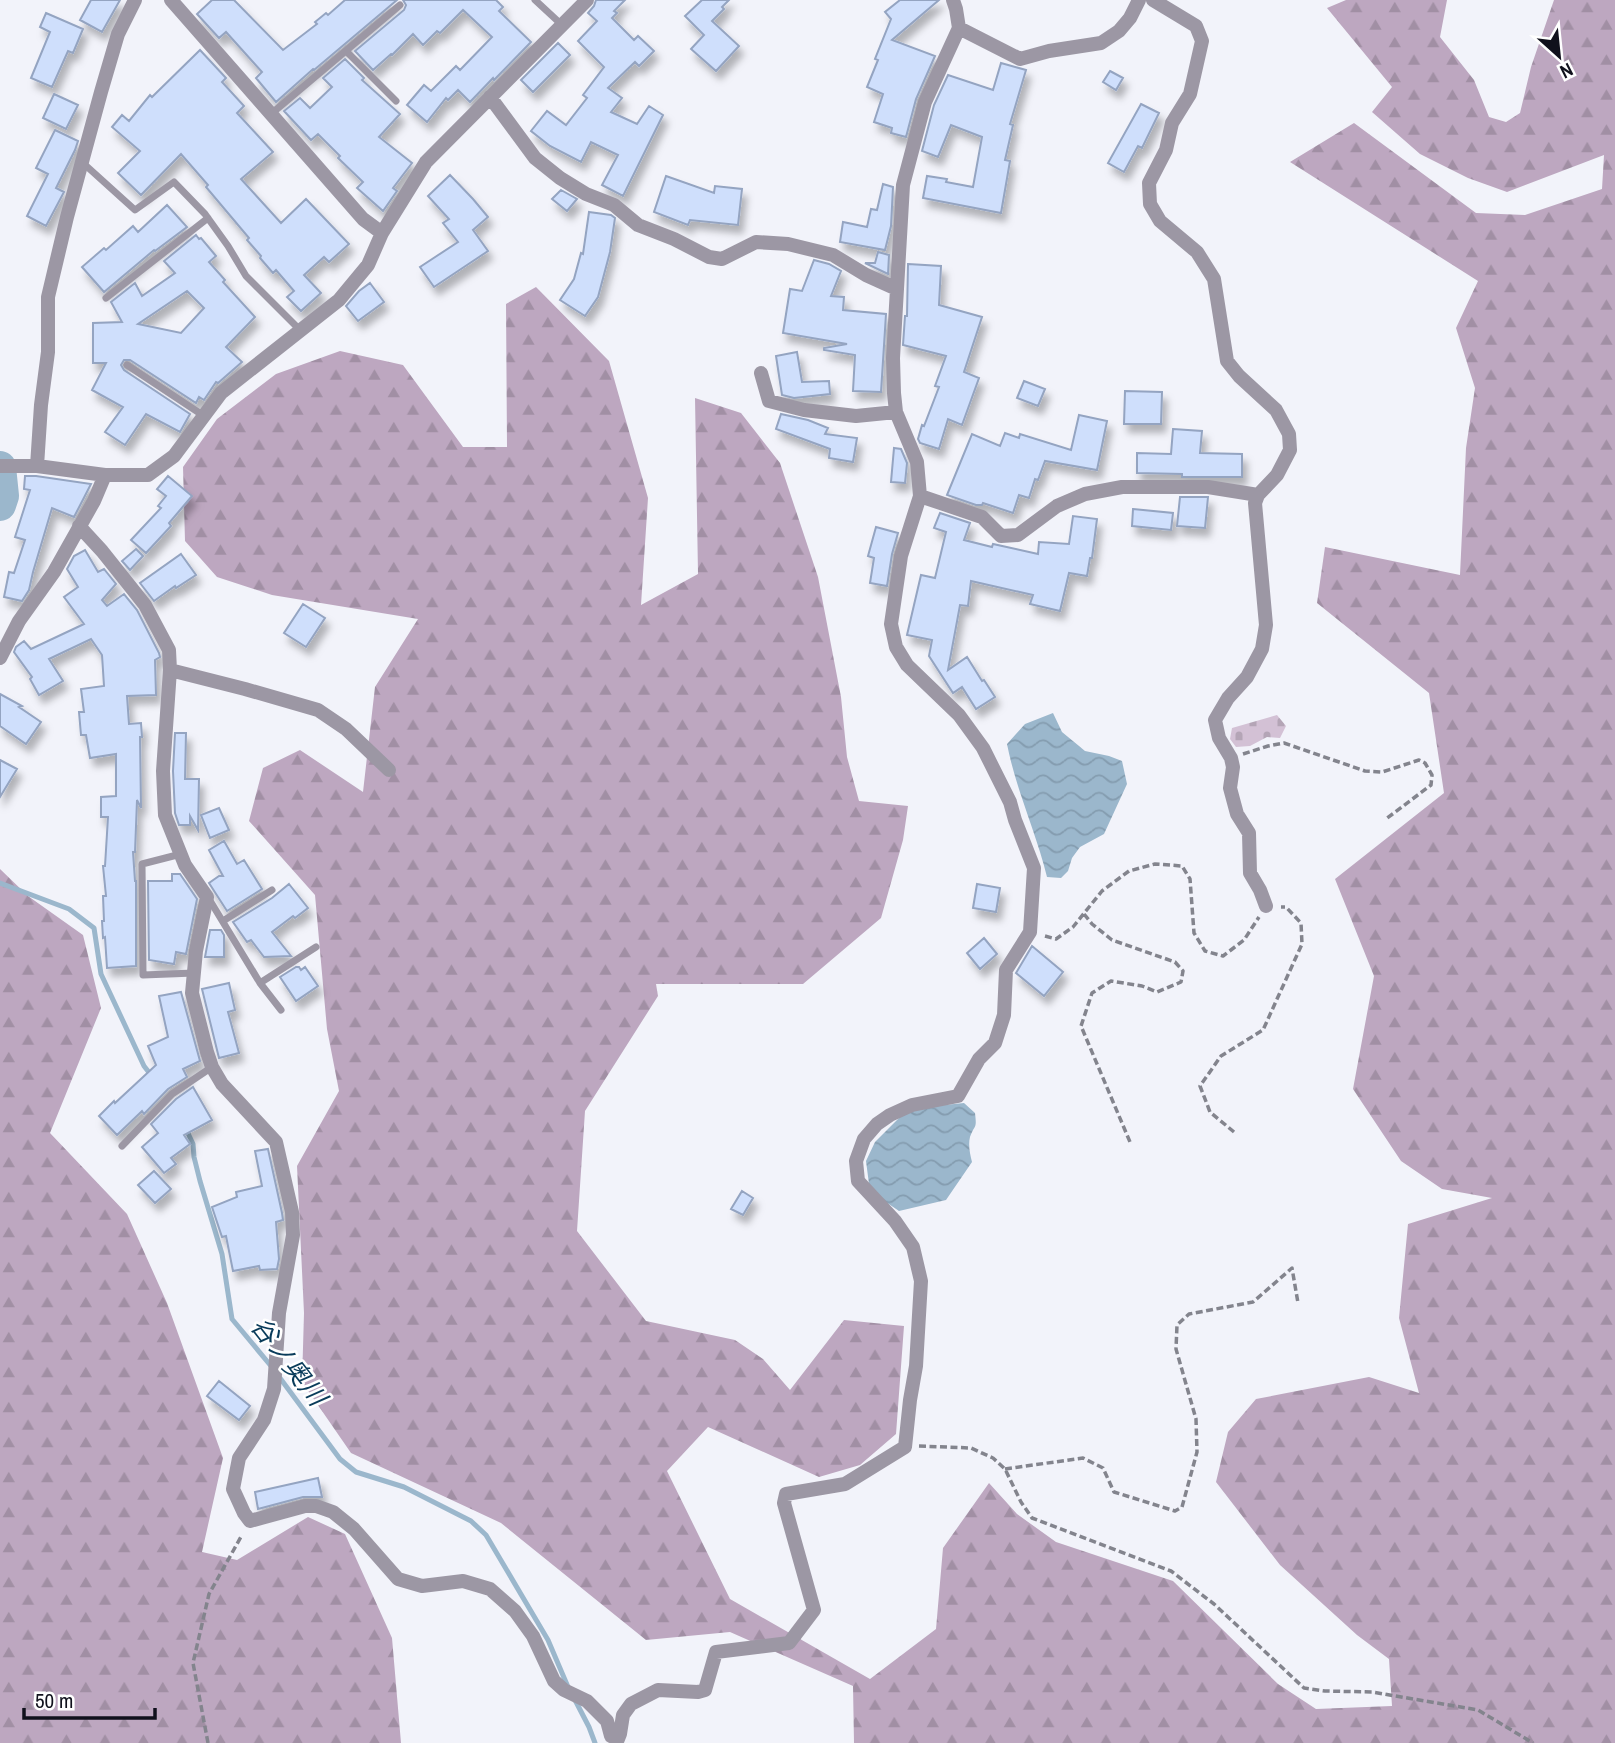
<svg xmlns="http://www.w3.org/2000/svg" width="1615" height="1743" viewBox="0 0 1615 1743" font-family="'Archivo Narrow','Noto Sans JP',sans-serif">
<defs>
<pattern id="forest-firs" width="22" height="20" patternUnits="userSpaceOnUse" patternTransform="scale(1.75)"><rect width="22" height="20" fill="#bda7c0"/><path d="M5 1l3.5 6h-7zM16 11l3.5 6h-7z" fill="#a18fa4"/></pattern>
<pattern id="cemetery-stones" width="16" height="16" patternUnits="userSpaceOnUse" patternTransform="scale(1.75)"><rect width="16" height="16" fill="#d3c1d5"/><path d="M2 7V4a2 2 0 0 1 4 0v3zM10 15v-3a2 2 0 0 1 4 0v3z" fill="#b4a5b6"/></pattern>
<pattern id="water-waves" width="16" height="10" patternUnits="userSpaceOnUse" patternTransform="scale(1.75)"><rect width="16" height="10" fill="#9bb7cc"/><path d="M0 5q4-4 8 0t8 0" fill="none" stroke="#849caf"/></pattern>
<filter id="shadow"><feDropShadow dx="4.5" dy="8" stdDeviation="3.5" flood-color="#0004"/></filter>
</defs>
<rect width="100%" height="100%" fill="#f2f3fa"/>
<path fill="url(#forest-firs)" d="M1346 0H1447L1440 37 1474 80 1489 117 1506 122 1520 113 1531 67 1554 0H1615V1743H854L853 1686 730 1632 646 1640 501 1523 351 1453 302 1382 304 1313 297 1166 339 1091 327 1029 315 895 249 821 263 768 300 750 363 792 375 687 418 619 272 595 217 577 185 541 183 467 217 419 276 374 340 351 403 365 463 447H507L506 304 536 287 609 361 648 498 641 605 698 574 695 398 741 413 780 463 818 577 841 697 847 757 859 801 908 806 903 840 881 918 803 984H656L658 996 585 1111 577 1231 646 1321 735 1340 763 1359 790 1390 844 1320 904 1326 896 1434 860 1465 819 1477 708 1427 667 1471 730 1599 870 1679 936 1629 943 1548 989 1483 1017 1514 1056 1542 1173 1581 1278 1684 1316 1709 1392 1706 1389 1659 1357 1635 1280 1565 1216 1482 1228 1432 1256 1399 1369 1377 1419 1393 1399 1318 1408 1224 1492 1198 1442 1189 1401 1161 1353 1089 1374 976 1335 879 1444 793 1429 693 1317 603 1325 547 1460 575 1466 448 1475 388 1456 328 1478 281 1290 162 1354 123 1476 213 1525 215 1602 189 1604 155 1507 192 1468 178 1420 154 1372 112 1392 87 1327 8Z
M0 869 28 896 83 935 101 1008 50 1133 127 1214 167 1303 223 1458 202 1552 237 1560 308 1517 345 1534 392 1638 401 1743H0Z"/>
<path fill="url(#cemetery-stones)" d="M1277 715 1286 726 1280 738 1267 737 1250 746 1236 747 1230 739 1232 728Z"/>
<path fill="url(#water-waves)" d="M1053 713 1062 732 1085 751 1109 756 1122 761 1127 784 1104 834 1080 847 1072 858 1068 871 1061 878 1047 877C1036 832 1016 790 1007 744L1025 724Z
M964 1103 975 1113C977 1130 975 1123 970 1137 968 1145 970 1154 972 1162L946 1200 899 1211 877 1196 869 1184 866 1161 875 1142 904 1113 935 1106Z"/>
<g fill="none" stroke-linecap="round" stroke-linejoin="round">
<path stroke="#9bb7cc" stroke-width="5" d="M0 883 69 909 94 928 101 974 144 1066 151 1075
M185 1127 193 1144 194 1157 200 1181 222 1254 232 1319 271 1366
M277 1374 340 1459 356 1472 404 1487 471 1521 486 1535 548 1640 568 1687
M574 1698 589 1727 595 1743"/>
<path stroke="#9bb7cc" stroke-width="32" d="M0 467 3 496 0 505"/>
</g>
<path fill="#cfdffc" stroke="#94a4c1" stroke-width="2" fill-rule="evenodd" filter="url(#shadow)" d="M91 0H120L102 32 80 20Z
M212 0H234L283 50 317 24 315 22 326 13 328 15 345 0H397L314 70 313 69 276 102 256 78 262 72 226 32 219 38 197 14Z
M403 0H496L503 7 499 11 531 42 494 80 493 78 470 102 458 90 448 100 446 98 427 122 407 105 424 85 431 91 456 66 460 70 492 37 463 10 440 33 437 31 423 45 413 34 392 55 391 54 373 70 355 51 404 10 406 5Z
M596 0H625L614 11 617 13 612 18 634 40 638 36 654 51 639 66 635 62 608 88 622 98 611 112 637 124 649 106 663 115 623 196 602 185 618 155 591 142 581 162 550 146 531 131 547 111 566 125 587 98 583 95 604 67 578 41 597 21 588 13 594 6Z
M702 0H729L722 7 724 9 712 21 739 46 716 71 691 49 704 35 685 16Z
M900 0H939L892 40 935 56 916 99 906 137 891 133 892 128 874 122 883 94 867 87 878 60 875 59 891 19 885 12Z
M46 13 83 29 73 53 68 51 52 87 31 78 50 32 40 27Z
M558 43 570 55 533 92 521 80Z
M200 50 226 78 222 82 244 106 237 113 273 152 241 179 281 223 306 199 349 244 329 262 324 257 304 275 321 293 301 311 287 297 294 291 276 270 273 273 260 258 261 256 247 240 249 238 206 187 208 185 181 154 141 195 118 173 140 151 112 127 122 115 129 121 150 95 152 97Z
M345 59 364 78 362 80 400 114 379 137 412 163 393 188 397 191 383 211 357 188 363 182 338 158 340 156 318 134 311 140 284 111 300 98 310 108 332 87 323 78Z
M1001 63 1026 70 1010 124 1013 125 1005 160 1010 161 1001 213 923 198 927 176 947 179 946 182 973 187 982 137 951 125 938 157 922 151 934 105 948 75 993 90Z
M1110 71 1123 78 1116 90 1103 82Z
M54 94 78 105 66 129 43 118Z
M1141 104 1159 113 1142 148 1138 146 1124 172 1108 163Z
M55 130 78 141 75 150 56 188 64 192 46 226 27 216 48 174 36 168Z
M450 175 473 199 488 217 473 230 488 251 434 287 420 267 458 242 443 223 449 219 428 196Z
M666 176 714 193 715 186 742 189 738 225 690 220 688 225 654 212Z
M883 184 893 187 891 226 885 250 840 242 843 222 867 227 871 209 877 210Z
M561 190 577 199 567 211 552 199Z
M167 205 187 227 155 251 154 250 104 292 82 267 104 248 106 250 133 226 138 232Z
M589 212 611 215 615 218 610 252 598 297 585 316 560 300 574 279 581 253 583 254Z
M196 235 199 239 201 238 216 256 209 262 225 280 223 282 255 317 226 347 242 362 218 383 216 382 204 400 199 397 196 403 130 360H124L121 365 124 370 190 414 180 432 146 414 125 445 105 432 123 407 92 390 106 363H93V323L122 322 111 302 135 283 142 296 175 273 164 261ZM187 291 204 308 181 333 138 324Z
M878 252 889 255 888 274 865 263H875Z
M814 260 829 264 841 271 831 296 844 297 843 310 886 314 881 392 853 391 855 355 824 350V348L847 344 783 333 790 289 802 291Z
M908 264 941 266 939 305 982 317 964 372 979 378 962 425 948 419 939 449 920 443 918 439 922 425 924 426 939 387 935 386 946 356 903 345 905 316H907Z
M370 283 384 302 358 321 346 306 359 291Z
M797 352 802 382 829 381 830 394 794 398 782 395 776 356Z
M1024 381 1045 389 1038 406 1017 398Z
M1125 391 1162 392 1161 424H1124Z
M781 414 808 420 828 428 825 434 857 438 853 462 829 458 830 449 776 429Z
M1079 415 1107 421 1097 470 1045 461 1038 480 1035 479 1029 498 1019 495 1013 513 983 503 982 505H976L947 495 972 434 1000 446 1005 433 1019 438 1020 434 1071 450Z
M1173 429 1202 431 1200 453 1242 454V477H1182V474L1137 473V453L1171 454Z
M894 448 901 449 907 463 905 483 891 482Z
M25 476H36L91 484 74 517 52 508 33 572 29 590 22 601 4 597 9 572 14 573 25 540 15 537 30 490 24 489Z
M168 476 192 496 169 523 171 526 146 553 131 540 161 508 158 506 166 496 157 489Z
M1180 497H1208L1205 528 1177 526Z
M1133 509 1173 513 1171 530 1132 526Z
M940 513 970 523 964 540 992 547 993 544 1038 554 1039 542 1069 544 1073 516 1097 519 1092 558H1090L1087 576 1069 573 1060 611 1030 604 1033 595 971 581 968 606 960 605 948 670 967 657 982 681 984 680 995 697 976 709 962 687 953 693 929 656 932 640 907 635 921 575 935 578 946 532 934 528Z
M876 527 898 533 892 554 887 586 870 583 874 558 868 556Z
M136 549 143 556 130 570 122 561Z
M85 550 98 572 104 569 116 584 102 600 107 606 124 594 137 610 159 653 160 657 155 660 156 695 127 696 129 724 141 723 142 737H140L141 808 137 800 135 852H133L135 881H136V966L107 968 105 937 103 938 102 921H104L103 896H106L103 866H105L108 817H101V797L116 796V754L90 758 86 735H81L79 712H84L81 689 104 686 102 655 91 639 49 659 63 681 39 695 30 679 32 677 14 652 16 647 24 641 31 649 84 624 64 597 78 587 67 569 74 556Z
M181 554 196 575 176 588 175 586 154 601 140 583Z
M303 604 325 618 306 647 284 633Z
M0 694 22 706 19 707 41 722 26 744 0 726Z
M175 733H186L185 779H199L198 830 190 816V825H179L175 813 173 771Z
M0 760 17 769 0 797Z
M219 808 229 830 210 838 201 815Z
M224 841 237 864 244 860 262 889 227 911 209 883 219 876H223L209 850Z
M172 874H180L197 899 186 954 176 952 174 964 149 960 148 881H172Z
M289 884 308 908 295 918 293 916 272 932 291 956 264 957 251 940 247 942 233 922 272 898Z
M977 884 1000 888 996 912 973 908Z
M210 930H221L224 935V957H205Z
M984 938 997 954 980 969 967 953Z
M1032 946 1063 972 1044 996 1016 973Z
M296 967H299L301 970 305 967 318 986 296 1001 280 977Z
M229 983 235 1010 228 1012 239 1053 219 1058 202 989Z
M181 992 200 1061 183 1069 187 1077 168 1089 144 1114 142 1111 117 1135 99 1116 114 1101 115 1103 156 1065 148 1046 168 1037 159 996Z
M193 1087 212 1120 184 1135 190 1144 171 1158 176 1164 164 1173 142 1147 158 1133 151 1124 176 1099Z
M268 1149 282 1213 283 1220 276 1222 279 1259 277 1269 260 1270 259 1266 233 1271 226 1236 222 1237 212 1207 237 1197 236 1192 262 1186 255 1151Z
M154 1171 171 1189 155 1203 138 1185Z
M742 1191 753 1198 743 1215 731 1209Z
M219 1381 250 1406 239 1420 207 1396Z
M318 1478 322 1497H303L258 1509 255 1492Z"/>
<g fill="none" stroke-linecap="round" stroke-linejoin="round">
<path stroke="#83848d" stroke-width="3.5" stroke-dasharray="7 3.5" stroke-linecap="butt" d="M1243 754 1268 746 1284 743 1365 771 1382 772 1419 760 1425 763 1432 775 1431 785 1386 819
M1084 914 1092 924 1112 940 1175 962 1183 971 1181 982 1157 992 1142 986 1111 981 1092 993 1081 1026 1130 1142
M1045 936 1056 939 1073 927 1102 891 1129 871 1155 864 1182 866 1190 879 1194 933 1205 951 1223 956 1244 940 1259 917
M1234 1132 1210 1112 1200 1086 1221 1056 1263 1030 1302 944 1301 923 1286 907H1281
M919 1446 971 1448 993 1458 1005 1469 1021 1502 1032 1518 1171 1571 1214 1604 1304 1688 1325 1691 1372 1692 1478 1710 1533 1743
M1005 1469 1083 1458 1103 1468 1114 1492 1175 1511 1182 1507 1197 1452 1196 1419 1176 1349 1177 1325 1189 1314 1253 1302 1292 1268 1298 1303
M208 1743 193 1663 209 1594 242 1535"/>
<path stroke="#9c97a4" stroke-width="7" d="M535 0 562 25
M346 51 396 101
M271 114 400 5
M83 163 135 210 174 182 205 214 228 246 246 276 300 330
M106 298 208 218
M127 365 204 416
M181 854 142 864 143 975 194 973
M209 899 260 983 281 1010
M223 921 272 890
M260 983 316 947
M122 1146 172 1094 212 1067"/>
<path stroke="#9c97a4" stroke-width="14" d="M171 0 363 219 382 233
M1153 0 1196 26 1202 41 1190 94 1172 123 1166 150 1149 183 1150 204 1160 221 1197 252 1214 279 1227 361 1239 376 1276 410 1289 434 1290 450 1277 475 1258 495 1255 503 1266 625 1262 649 1247 677 1228 698 1215 720 1219 738 1231 758 1233 767 1230 788 1237 814 1249 833 1250 873 1260 890 1266 906
M959 28 1020 59 1049 51 1101 43 1119 31 1130 18 1139 0
M490 97 535 158 560 178 586 194 614 205 638 225 674 239 709 257 722 259 756 242 788 244 833 255 866 275 897 289
M761 373 769 401 804 410 856 416 896 412
M0 466H37L105 475H148L174 456 221 393 339 300 368 265 382 233 426 162 587 0
M37 466 41 405 48 352V297L67 217 101 92 118 34 135 0
M920 496 982 517 1001 536 1018 535 1057 506 1085 494 1122 487H1208L1258 495
M79 526 102 551 145 605 169 650 170 670 163 771 165 815 185 865 207 897 196 951 192 993 207 1052 212 1067 222 1084 276 1142 292 1212 293 1235 279 1313 274 1389 264 1420 239 1458 233 1489 244 1513 250 1521 305 1506H316L333 1512 354 1529 398 1579 422 1586 463 1581 490 1589 515 1611 533 1636 554 1681 564 1690 587 1701 607 1721 611 1736 618 1739 620 1734 623 1715 631 1704 658 1690 698 1692 705 1690 716 1652 789 1643 814 1610 784 1503 786 1494 845 1484 905 1447 910 1400 916 1366 921 1281 913 1247 895 1221 858 1181 856 1161 864 1139 877 1124 890 1115 912 1105 958 1096 979 1059 995 1043 1004 1015 1006 970 1030 932 1034 868 1015 820 1010 802 983 748 959 715 907 665 896 647 891 624 901 556 920 496 917 462 896 412 894 393 893 358 903 185 925 102 959 28 956 9 953 0
M0 658 19 621 54 572 94 501 105 475
M170 670 245 689 318 710 346 729 389 770"/>
</g>
<g text-anchor="middle" dominant-baseline="central" stroke-width="5" stroke-linejoin="round" paint-order="stroke">
<g font-size="26" font-style="italic" fill="#093b5a" stroke="#fff">
<text transform="translate(289 1361) rotate(52)">谷ノ奥川</text>
</g>
</g>
<g transform="translate(1559 56) rotate(153)" stroke="#ffffff" stroke-width="5" paint-order="stroke">
<path d="M0-5L12 26L0 18L-12 26Z" fill="#10111c"/>
<text y="-10" font-size="19" font-weight="bold" text-anchor="middle" fill="#10111c">N</text>
</g>
<path d="M24 1708v10h131v-10" fill="none" stroke="#10111c" stroke-width="3.5"/>
<text x="35" y="1708" font-size="21" fill="#10111c" stroke="#ffffff" stroke-width="5" paint-order="stroke">50 m</text>
</svg>
